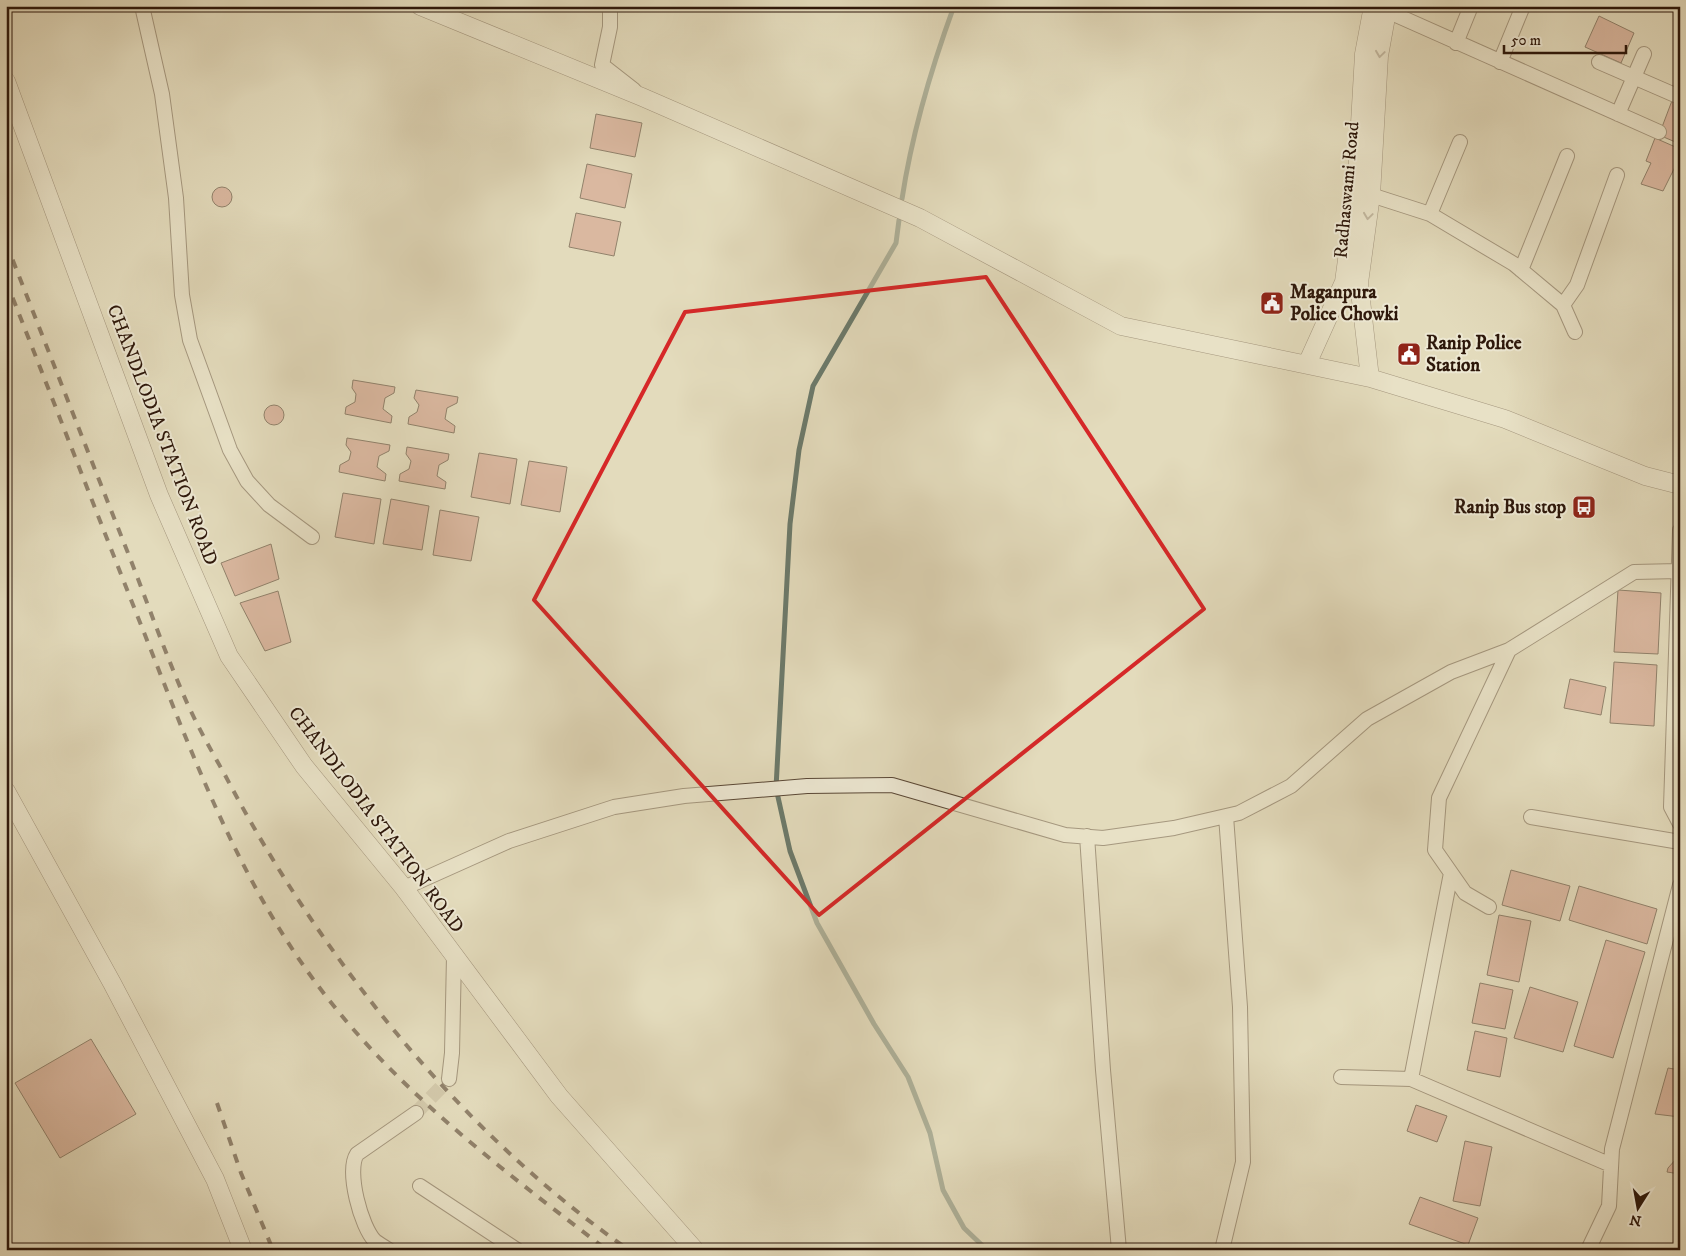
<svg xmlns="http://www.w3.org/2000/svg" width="1686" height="1256" viewBox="0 0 1686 1256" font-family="'IM FELL DW Pica',serif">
<rect width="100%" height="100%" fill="#e3dbbc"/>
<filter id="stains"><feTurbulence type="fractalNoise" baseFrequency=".004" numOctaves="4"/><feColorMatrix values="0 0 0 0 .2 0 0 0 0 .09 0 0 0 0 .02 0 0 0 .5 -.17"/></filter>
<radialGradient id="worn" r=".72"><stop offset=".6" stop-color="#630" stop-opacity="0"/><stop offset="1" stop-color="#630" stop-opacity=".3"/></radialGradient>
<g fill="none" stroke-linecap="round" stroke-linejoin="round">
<path stroke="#6c7a6b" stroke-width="5" d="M902 199C912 133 931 69 954 6
M899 220 896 243 813 386 799 450 790 524 776 788 790 851 817 923 874 1024 908 1077 930 1133 943 1190 964 1228 987 1250"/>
</g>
<path fill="#ce8f7f" stroke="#2d170a" d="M1599 16 1634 33 1621 63 1585 47Z
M1680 74V144L1659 135 1673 98 1680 96 1677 81Z
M596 114 642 123 635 157 590 148Z
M1655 138 1680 149V157L1663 191 1641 184 1651 163 1646 161Z
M587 164 632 174 625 208 580 198Z
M212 197a10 10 0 1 1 20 0a10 10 0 1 1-20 0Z
M576 213 621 222 614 256 569 247Z
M353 380 395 387 394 393 385 398 383 409 392 416 391 423 345 414 346 407 355 402 356 394 352 388Z
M416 390 458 397 457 403 447 408 445 419 455 426 454 433 408 424 409 417 417 412 419 405 414 398Z
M264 415a10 10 0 1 1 20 0a10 10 0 1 1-20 0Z
M347 438 390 445 389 451 379 456 377 467 386 474 385 481 339 472 340 465 349 460 351 452 346 445Z
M407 447 449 454 448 460 439 465 437 476 446 482 445 489 399 481 400 474 409 469 411 461 406 454Z
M479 453 517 459 510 504 471 497Z
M529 461 567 467 560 512 521 505Z
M343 493 381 499 374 544 335 537Z
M391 499 429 506 422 550 383 544Z
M440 510 479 517 471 561 433 555Z
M271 544 279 579 235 596 221 563Z
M1618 590 1661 593 1658 654 1614 652Z
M278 591 291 642 265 651 240 603Z
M1614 662 1657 665 1654 726 1610 723Z
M1570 679 1606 687 1601 715 1564 708Z
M1511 870 1570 886 1560 921 1502 905Z
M1579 886 1657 909 1647 944 1569 920Z
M1499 915 1531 921 1519 982 1487 975Z
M1606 940 1645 952 1613 1058 1574 1046Z
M1480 983 1513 990 1505 1029 1472 1023Z
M1530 987 1578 1002 1563 1052 1514 1038Z
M1475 1031 1507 1038 1500 1077 1467 1070Z
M91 1039 136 1114 60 1158 15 1083Z
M1668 1068 1680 1070V1117L1655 1114Z
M1416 1105 1447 1116 1437 1142 1407 1131Z
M1465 1141 1492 1147 1480 1206 1453 1201Z
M1680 1145V1174L1667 1172 1668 1168 1677 1158Z
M1420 1197 1478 1218 1468 1245 1409 1224Z"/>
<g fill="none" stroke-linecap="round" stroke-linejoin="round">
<path stroke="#bfb498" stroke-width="14" stroke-dasharray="14 7" stroke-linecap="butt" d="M416 1113 449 1079"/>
<g stroke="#5a4836" stroke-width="16">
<path id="minor" d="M142 6 162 94 176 198 182 295 190 340 230 450 247 481 269 505 312 537
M610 6V27L602 65 634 90
M1387 11 1659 132
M1456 43 1471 6
M1500 62 1523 6
M1599 62 1675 95
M1618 114 1644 54
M1371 195 1430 214 1514 264 1563 305 1575 332
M1430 214 1460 142
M1521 270 1567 156
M1563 305 1577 285 1617 175
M1680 530 1671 807 1680 824
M1531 817 1680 842
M1087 836 1103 1070 1119 1250
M1451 873 1411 1079 1611 1165
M404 888 509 841 614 807 684 796 807 786 892 785 1065 835 1103 838 1174 828 1239 813 1291 786 1367 719 1451 672 1509 650 1634 572 1678 571
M1489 907 1465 893 1435 850 1439 798 1509 650
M1341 1077 1411 1079
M449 1079 452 1053 454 956
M420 1186 517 1250
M389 1250C384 1247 379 1244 375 1241 361 1227 346 1171 357 1154L416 1113
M1222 1250 1243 1162 1240 1007 1226 816
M1588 1250 1609 1206 1612 1149 1680 885"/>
</g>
<g stroke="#5a4836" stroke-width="19">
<path id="tertiary" d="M420 6 642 97 920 218 1121 326 1370 378 1505 419 1645 476 1680 485
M6 81 159 495 229 656 304 766 404 888 559 1096 695 1250
M1307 364 1344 282 1356 193 1364 54 1373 6
M1370 378 1359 283 1371 195 1379 56 1388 6
M6 791 112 983 215 1179 243 1250"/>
</g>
<use href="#minor" stroke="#ede8d3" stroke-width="14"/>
<use href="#tertiary" stroke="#ede8d3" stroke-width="18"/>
<path stroke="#2d170a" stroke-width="4" stroke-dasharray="9 9" stroke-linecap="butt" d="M6 243C47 347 87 450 128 553 148 604 166 656 188 705 199 729 212 752 225 775 320 956 459 1132 629 1250
M6 281C52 397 97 514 143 630 194 759 242 890 329 1000 406 1098 508 1174 607 1250
M217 1103 241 1173 273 1250"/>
</g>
<defs><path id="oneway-chevron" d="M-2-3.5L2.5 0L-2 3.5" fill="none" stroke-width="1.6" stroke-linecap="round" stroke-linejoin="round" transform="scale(1.25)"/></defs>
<g stroke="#978a79">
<use href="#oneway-chevron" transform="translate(1380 54) rotate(98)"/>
<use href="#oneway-chevron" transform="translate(1368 216) rotate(98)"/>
</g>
<path d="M0 0H1686V1256H0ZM986 277 1204 609 819 915 534 600 685 312Z" fill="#e3dbbc" fill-opacity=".55" fill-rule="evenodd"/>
<path fill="none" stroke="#d62828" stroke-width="4" stroke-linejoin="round" d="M986 277 1204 609 819 915 534 600 685 312Z"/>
<defs>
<g id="civic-square" transform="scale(1.25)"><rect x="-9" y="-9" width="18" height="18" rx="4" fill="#8f2418" stroke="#ede8d3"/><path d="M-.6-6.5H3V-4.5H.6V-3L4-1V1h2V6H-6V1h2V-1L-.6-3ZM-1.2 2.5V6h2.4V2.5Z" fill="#fff"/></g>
<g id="bus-square" transform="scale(1.25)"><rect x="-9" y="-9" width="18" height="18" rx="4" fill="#8f2418" stroke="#ede8d3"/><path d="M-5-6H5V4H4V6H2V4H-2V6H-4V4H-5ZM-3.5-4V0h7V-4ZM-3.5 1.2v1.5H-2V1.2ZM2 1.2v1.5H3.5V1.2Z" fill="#fff"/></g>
</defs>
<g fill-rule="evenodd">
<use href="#civic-square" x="1272" y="303"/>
<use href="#civic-square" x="1409" y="354"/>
<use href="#bus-square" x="1584" y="507"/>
</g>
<g text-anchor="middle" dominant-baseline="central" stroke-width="4" stroke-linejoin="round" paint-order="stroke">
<g font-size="19" fill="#2d170a" stroke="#ede8d3">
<text transform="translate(1347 190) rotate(-85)">Radhaswami Road</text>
<text transform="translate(162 435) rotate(69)">CHANDLODIA STATION ROAD</text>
<text transform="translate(376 820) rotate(53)">CHANDLODIA STATION ROAD</text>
</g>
<g font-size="19" font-weight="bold" fill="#2d170a" stroke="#ede8d3" text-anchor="start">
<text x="1290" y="292">Maganpura<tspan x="1290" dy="22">Police Chowki</tspan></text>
<text x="1426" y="343">Ranip Police<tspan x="1426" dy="22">Station</tspan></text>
<text x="1566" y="507" text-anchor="end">Ranip Bus stop</text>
</g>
</g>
<rect width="1686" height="1256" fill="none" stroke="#e3dbbc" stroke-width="25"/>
<rect x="8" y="8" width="1671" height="1241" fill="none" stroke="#2d170a" stroke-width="2.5"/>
<rect x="12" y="12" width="1661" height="1231" fill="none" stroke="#2d170a"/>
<g transform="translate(1638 1208) rotate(191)" stroke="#ede8d3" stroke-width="4" paint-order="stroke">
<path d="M0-4L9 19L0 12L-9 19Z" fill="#2d170a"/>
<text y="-8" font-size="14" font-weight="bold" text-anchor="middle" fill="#2d170a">N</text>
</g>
<path d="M1504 45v8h122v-8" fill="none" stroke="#2d170a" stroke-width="2.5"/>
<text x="1511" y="45" font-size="15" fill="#2d170a" stroke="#ede8d3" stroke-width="4" paint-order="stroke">50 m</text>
<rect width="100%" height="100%" filter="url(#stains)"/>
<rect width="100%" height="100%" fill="url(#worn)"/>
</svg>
